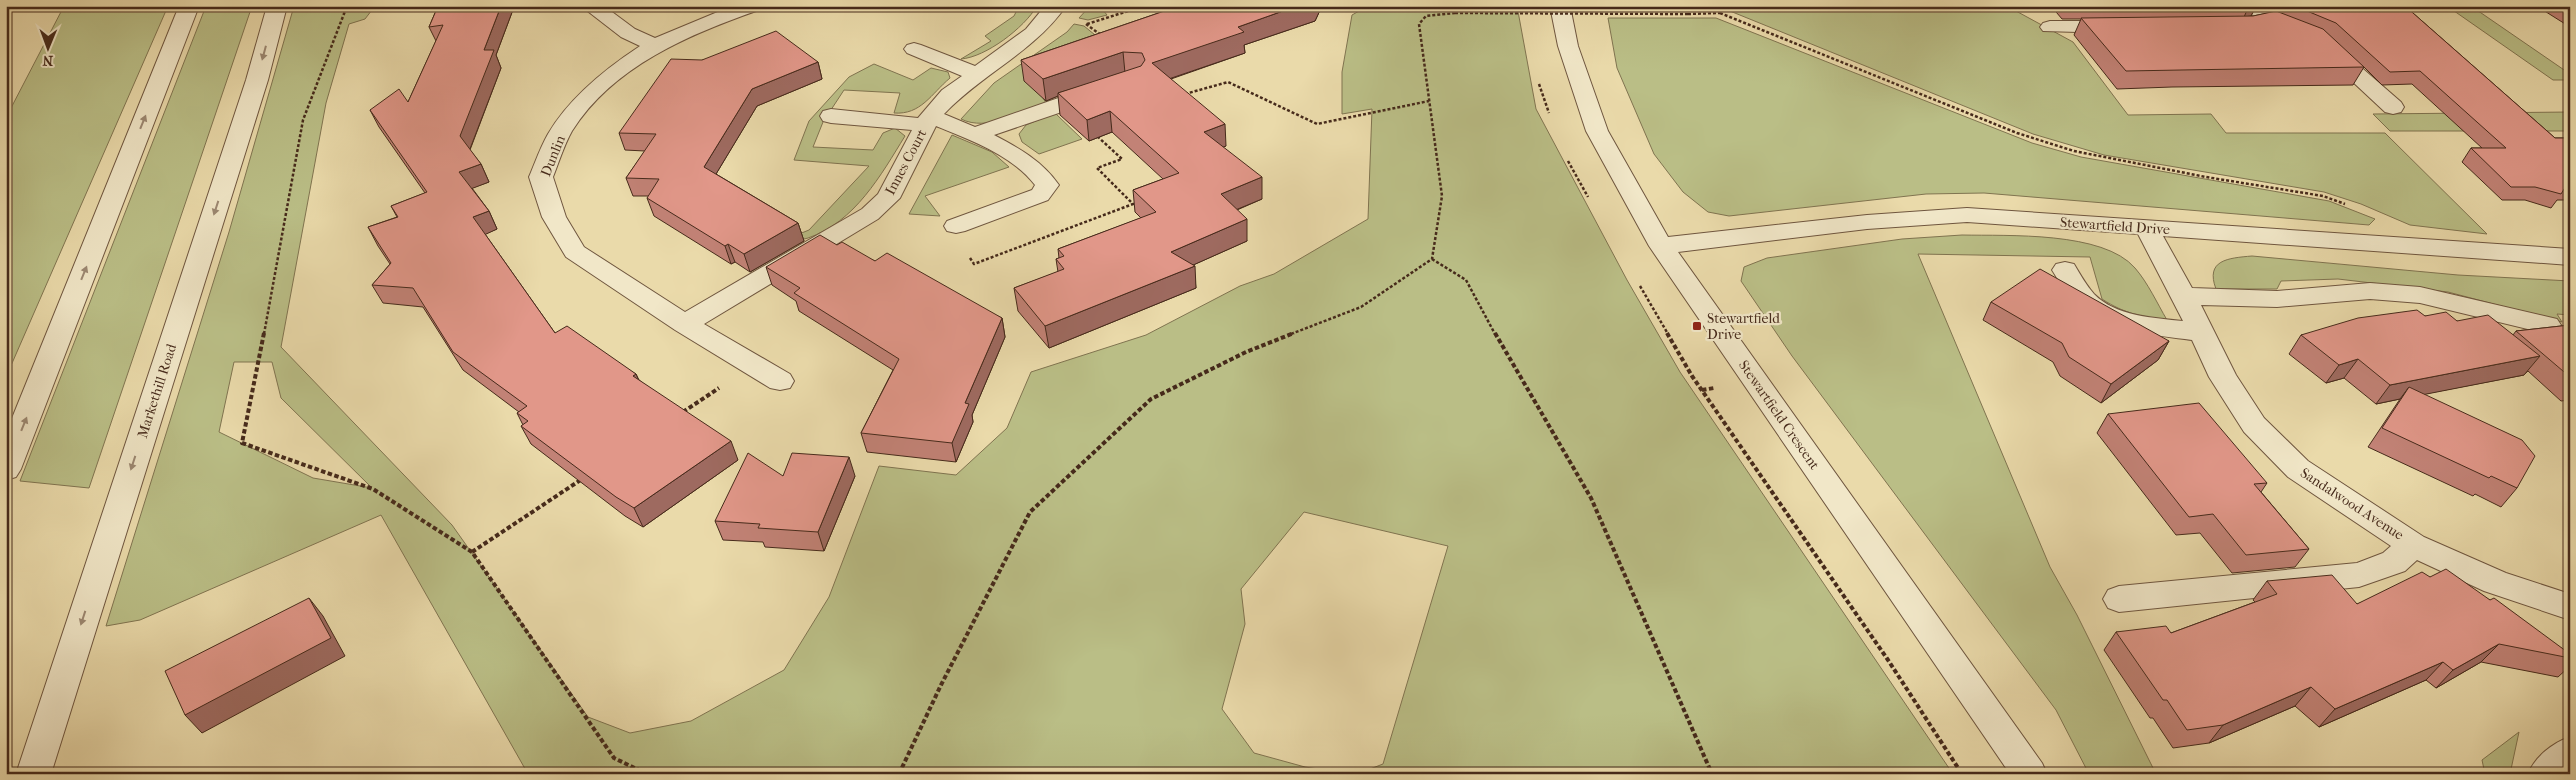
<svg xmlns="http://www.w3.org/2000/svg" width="2576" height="780" viewBox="0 0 2576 780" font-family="'IM FELL French Canon',serif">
<rect width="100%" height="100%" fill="#eadaaa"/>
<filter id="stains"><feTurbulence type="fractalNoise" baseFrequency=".004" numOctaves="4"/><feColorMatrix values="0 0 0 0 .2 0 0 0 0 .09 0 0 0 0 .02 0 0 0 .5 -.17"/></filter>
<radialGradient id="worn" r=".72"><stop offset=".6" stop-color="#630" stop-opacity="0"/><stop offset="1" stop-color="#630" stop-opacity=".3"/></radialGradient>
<path fill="#babe86" stroke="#807450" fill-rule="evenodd" d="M64 6H168L6 377V109L11 108Z
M206 6H252L89 488 20 481Z
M294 6H375L365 19 349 24 326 103 281 347 452 525 588 717 630 733 691 721 784 670 829 597 879 466 956 475 1007 428 1031 372 1146 335 1240 286 1274 274 1368 219 1372 109 1342 114V72L1352 15 1368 6H1517L1536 109 1627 280 1680 372 1953 774H1357L1383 764 1448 546 1304 512 1241 589 1245 624 1222 709 1254 753 1305 767 1352 774H528L381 515 140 620 106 626 229 232ZM234 362H272L281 398 372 488 313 478 219 432Z
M1019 6H1037C1024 28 986 57 961 59L991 41 985 36 1014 16Z
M1090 6H1117L1103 10 1107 15 1088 20 1079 18Z
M1604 6H2013L2016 11 2073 42 2128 115 2211 114 2226 133H2385L2487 234 2410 225 2361 204 2324 192 2104 155 2033 134 1725 9Z
M2447 6H2471L2570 74V80H2553Z
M1608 18H1716L2032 143 2081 157 2329 201 2375 219 2369 225 1984 193 1926 194 1729 216 1708 212 1683 192 1654 154 1617 68Z
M1074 24 1084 26 1132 65 1043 98 1046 103C1021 112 987 132 961 119L994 83 1067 32Z
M874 64 913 80 931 68 948 72 950 78C931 94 921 115 894 113L900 93 844 90 823 122 813 147 873 150 883 133 895 128 905 136C881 175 855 222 808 238 795 242 780 244 767 247L809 230 869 166 794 160 809 121 849 77Z
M2570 112V131H2390L2373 114Z
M1055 113 1082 139 1039 154 1022 142 1019 134 1026 125Z
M952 135 992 152 1009 167 925 196 940 216 909 214Z
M1962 235C2008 236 2103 231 2135 268 2148 283 2157 303 2167 320 2140 316 2125 314 2102 299L2090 257 1918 254 2050 567 2077 615 2156 774H2089L2056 710 1792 356 1741 281 1744 267 1767 258 1902 239Z
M2252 256 2458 275 2570 281V315L2557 314 2562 322 2448 292 2338 279 2281 281 2277 289H2216C2205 260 2228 258 2252 256Z
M2519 732 2510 774H2485L2482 760Z"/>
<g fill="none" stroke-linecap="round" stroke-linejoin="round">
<g stroke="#6f563f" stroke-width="2">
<path id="minor" d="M179 6H199L21 469 16 477 6 480V433Z
M267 6H287L268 80 51 774H16L246 80Z
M581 6H604L635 29 655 38 732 6H762L759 10C690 34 613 66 572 131 564 145 559 162 553 177L566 217 584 247 685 312 862 209 878 194 912 130 831 123 823 121 820 116 823 111 831 109 918 118 942 90 962 76 907 53 904 49 907 45 914 43 921 45 975 66 1026 29 1045 6H1066C1034 52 982 74 944 114L975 127 1087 88 1095 87 1103 88 1106 93 1103 98 994 135C1019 148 1042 161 1059 185L1048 200 965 231 956 233 947 231 944 226 947 221 1032 190 1035 185C1012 155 970 140 936 126L900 198 878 219 704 324 790 374 794 381 790 388 780 390 770 388 675 330 566 257 542 217 529 177C535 163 540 148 548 134 569 98 605 69 640 46L621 37Z
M1550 6H1570L1578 46 1608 131 1668 237 1867 215 1967 208 2570 249V265L2163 236 2192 288 2277 291 2370 283 2420 287 2557 319 2561 325 2557 331 2548 334 2420 303 2370 299 2277 307 2201 305 2236 375 2264 418 2308 461 2424 537 2506 573 2570 594V620L2484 591 2417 560 2405 571 2359 587 2119 612 2108 608 2103 599 2108 590 2119 586 2357 563 2383 553 2391 546 2288 477 2244 432 2209 377 2192 340C2155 335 2108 332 2078 308 2067 299 2060 282 2052 270L2056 264 2065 262 2074 264C2080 274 2086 285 2094 294 2115 316 2154 318 2183 321L2138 234 1967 222 1867 229 1678 252 2042 763 2047 774H2010L1649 246 1586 131 1558 46Z
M2248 6H2268L2274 18C2265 31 2242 33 2227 29L2224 25 2227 21 2253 17Z
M2050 21H2114L2121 23 2124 27 2121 31 2114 33 2043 31 2040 27 2043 23Z
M2332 46 2339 48 2401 102 2404 107 2401 112 2393 114 2385 112 2325 56 2322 52 2325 48Z
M2570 737V774H2528C2535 757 2552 743 2570 737Z"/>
</g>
<path stroke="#462a1b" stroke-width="2.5" stroke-dasharray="3 2" stroke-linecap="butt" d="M1720 13 2017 133 2074 151 2206 177 2323 196 2345 204
M1688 14 1720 13 1721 6
M1086 24 1101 35
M1087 24 1144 6
M1539 84 1549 113
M1185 94 1228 82 1317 124 1429 101
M1568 161 1588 197
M970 258 974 264 1133 204 1097 168 1122 159 1097 136
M1432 259 1466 280 1495 334
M1640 286 1668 334
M264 334 303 120 347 6
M1291 334 1361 307 1432 259 1442 196 1419 24 1426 16 1455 13"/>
<path stroke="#462a1b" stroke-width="4" stroke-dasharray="4.5 2.5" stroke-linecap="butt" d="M264 333 242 443 373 489 472 552 614 758 647 774
M1495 333 1591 498 1712 774
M1667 333 1692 376 1888 660 1962 774
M1702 390 1714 388
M683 412 719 388
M472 552 582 479
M899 774 941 685 1030 512 1151 399 1246 352 1294 333"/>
<use href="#minor" fill="#f1e7c8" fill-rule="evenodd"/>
<path stroke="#462a1b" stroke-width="2.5" stroke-dasharray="3 2" stroke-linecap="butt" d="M1455 13 1688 14"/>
</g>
<path fill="#c28276" stroke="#462a1b" d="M438 6 514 7 496 55 501 68 470 150 481 164 489 182 472 188 489 211 497 229 485 234 555 333 636 374 639 380 738 460 643 527 625 516 531 444 521 426 523 425 517 413 519 412 463 370 423 307 383 303 372 285 390 264 378 246 368 227 397 217 391 206 425 193 379 127 370 110 408 102 436 41 429 27Z
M1179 6H1322L1315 21 1244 45 1245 53 1171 79 1226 146 1223 147 1262 199 1237 210 1247 241 1193 265 1196 288 1049 348 1018 311 1014 288 1058 272 1056 259 1059 258 1058 249 1141 218 1135 212 1133 190 1163 179 1112 132 1089 141 1060 115 1058 96 1046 101 1024 81 1021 60Z
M2051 6H2256L2251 16H2253L2273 12 2269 6H2405L2555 138H2570V200H2557L2551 208 2525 200H2502L2462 162 2471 148H2482L2412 84 2382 85 2364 67 2353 85 2172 87 2117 89 2074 35 2081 19H2062Z
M2546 6H2570V27L2543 10Z
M702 60 818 62 822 79 757 106 716 174 798 223 804 241 750 272 735 262 731 264 654 216 647 198 649 196H633L626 178 645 151 625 150 619 133Z
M837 245 875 261 1002 318 1005 337 972 415 973 422 956 462 867 452 861 433 893 370 799 311 796 301 772 285 766 267Z
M1991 302 2169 341 2158 360 2101 403 2060 376 2053 362 1983 320Z
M2425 316 2457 321 2513 335 2516 331 2570 325V400L2561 401 2528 371 2524 375 2424 394 2517 488 2501 507 2475 494 2473 496 2368 447 2400 399 2376 404 2344 378 2326 383 2289 354 2301 335Z
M2108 414 2267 483 2261 492 2309 549 2295 567 2232 573 2200 533 2176 535 2097 433Z
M783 476H855L824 551 765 547 763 542 723 540 715 521Z
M2430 577 2490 600 2570 654V666L2558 677 2481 662 2436 688 2426 680 2319 727 2295 706 2209 743 2173 748 2153 718H2150L2104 650 2116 632 2171 633 2255 602 2253 600 2267 581 2357 604Z"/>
<path fill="#9e6a60" stroke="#462a1b" d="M501 6 514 7 496 55 501 68 468 154 460 136 484 50Z
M1297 6H1322L1315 21 1244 45 1245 53 1154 84 1152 63 1238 27Z
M2249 6H2256L2251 16 2244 17Z
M1123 52 1125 73 1058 93V96L1046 101 1043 79Z
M818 62 822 79 757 106 710 184 704 167 752 89Z
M1110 111 1112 132 1089 141 1087 120Z
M1225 124 1226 146 1206 154 1204 132Z
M481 164 489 182 468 190 459 172Z
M1262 177V199L1221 216V194Z
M489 211 497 229 482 236 473 217Z
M1247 219V241L1173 274 1171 252Z
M798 223 804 241 750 272 744 254Z
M728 244 735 262 731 264 725 246Z
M1195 266 1196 288 1049 348 1045 326Z
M1002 318 1005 337 972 415 973 422 956 462 952 443 965 403Z
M2169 341 2158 360 2101 403 2111 384Z
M2540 356 2524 375 2401 399 2409 387 2400 399 2376 404 2390 385Z
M2358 359 2344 378 2326 383 2339 365Z
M636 374 644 393 633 376Z
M731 441 738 460 643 527 634 508Z
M849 457 855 476 824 551 818 532Z
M309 598 323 616 345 656 202 733 185 715Z
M2499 644 2481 662 2436 688 2453 670Z
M2443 662 2426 680 2319 727 2335 709Z
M2311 687 2295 706 2209 743 2223 725Z"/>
<path fill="#e19789" stroke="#462a1b" d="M438 6H501L484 50H494L460 136 481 164 459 172 489 211 473 217 555 333 567 326 636 374 633 376 731 441 634 508 616 497 521 426 528 421 517 413 527 406 453 352 413 288 372 285 391 263 368 227 398 217 391 206 427 192 370 110 399 89 408 102 443 25 429 27Z
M1179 6H1297L1238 27 1244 32 1152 63 1225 124 1204 132 1262 177 1221 194 1247 219 1171 252 1195 266 1045 326 1014 288 1064 269 1056 259 1064 256 1058 249 1156 212 1133 190 1179 173 1110 111 1087 120 1058 93 1141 66 1145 60 1142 53 1123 52 1043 79 1021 60Z
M2295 6H2405L2555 138H2570V186H2566L2561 194 2535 187H2511L2471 148H2506L2420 71 2390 72 2336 23Z
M2276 11 2323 29 2364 67 2181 70 2126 71 2081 18 2253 16Z
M776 31 818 62 752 89 704 167 798 223 744 254 728 244 725 246 647 198 659 179 626 178 656 134 619 133 671 59 702 60Z
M820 235 837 245 842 242 875 261 887 253 1002 318 965 403 969 404 952 443 861 433 899 359 794 293 800 288 766 267Z
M2040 269 2169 341 2111 384 2069 357 2062 343 1991 302Z
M2417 310 2425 316 2446 312 2457 321 2488 315 2540 356 2390 385 2358 359 2339 365 2301 335 2358 318Z
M2570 325V377L2516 331Z
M2409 387 2522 440 2535 456 2517 488 2491 476 2489 478 2382 428Z
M2199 403 2267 483 2254 484 2309 549 2246 555 2213 514 2189 517 2108 414Z
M748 453 783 476 792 453 849 457 818 532 758 528 760 524 715 521Z
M2446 569 2490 600 2494 598 2570 654V658L2499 644 2453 670 2443 662 2335 709 2311 687 2223 725 2187 730 2167 700H2163L2116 632 2166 626 2171 633 2277 594 2267 581 2332 575 2357 604 2422 572 2430 577Z
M309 598 331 638 185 715 165 671Z"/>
<defs><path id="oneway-solid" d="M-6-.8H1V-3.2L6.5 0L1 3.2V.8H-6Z" transform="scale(1.25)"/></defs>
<g fill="#9c8872">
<use href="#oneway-solid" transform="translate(264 53) rotate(105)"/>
<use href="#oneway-solid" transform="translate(143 122) rotate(-68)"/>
<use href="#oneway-solid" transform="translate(216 208) rotate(108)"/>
<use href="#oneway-solid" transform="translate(84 273) rotate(-68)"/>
<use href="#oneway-solid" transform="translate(24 424) rotate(-68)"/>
<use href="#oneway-solid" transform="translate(133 463) rotate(108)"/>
<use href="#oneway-solid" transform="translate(83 618) rotate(108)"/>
</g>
<rect fill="#8f2418" stroke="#f1e7c8" stroke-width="2" x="1692" y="321" width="10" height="10" rx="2.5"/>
<g text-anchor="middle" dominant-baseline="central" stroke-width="4.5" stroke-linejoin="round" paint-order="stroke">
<g font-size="14" fill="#462a1b" stroke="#f1e7c8">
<text transform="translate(553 156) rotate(-68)">Dunlin</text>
<text transform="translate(906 162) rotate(-62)">Innes Court</text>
<text transform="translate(2115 226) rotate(4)">Stewartfield Drive</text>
<text transform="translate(157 391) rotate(-72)">Markethill Road</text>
<text transform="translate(1779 415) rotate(55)">Stewartfield Crescent</text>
<text transform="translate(2352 504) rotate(33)">Sandalwood Avenue</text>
</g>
<g font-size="14" fill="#462a1b" stroke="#f1e7c8" text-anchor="start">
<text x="1707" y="318">Stewartfield<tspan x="1707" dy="16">Drive</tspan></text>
</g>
</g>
<rect width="2576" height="780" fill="none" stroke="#eadaaa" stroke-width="25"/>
<rect x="8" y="8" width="2561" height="765" fill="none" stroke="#462a1b" stroke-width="2.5"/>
<rect x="12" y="12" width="2551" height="755" fill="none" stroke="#462a1b"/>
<g transform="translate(48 48) rotate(181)" stroke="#f1e7c8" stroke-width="4" paint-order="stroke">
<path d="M0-4L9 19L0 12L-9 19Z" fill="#462a1b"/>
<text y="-8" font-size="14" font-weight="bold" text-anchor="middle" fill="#462a1b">N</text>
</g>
<rect width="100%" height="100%" filter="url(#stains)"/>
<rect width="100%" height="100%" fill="url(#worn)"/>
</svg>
